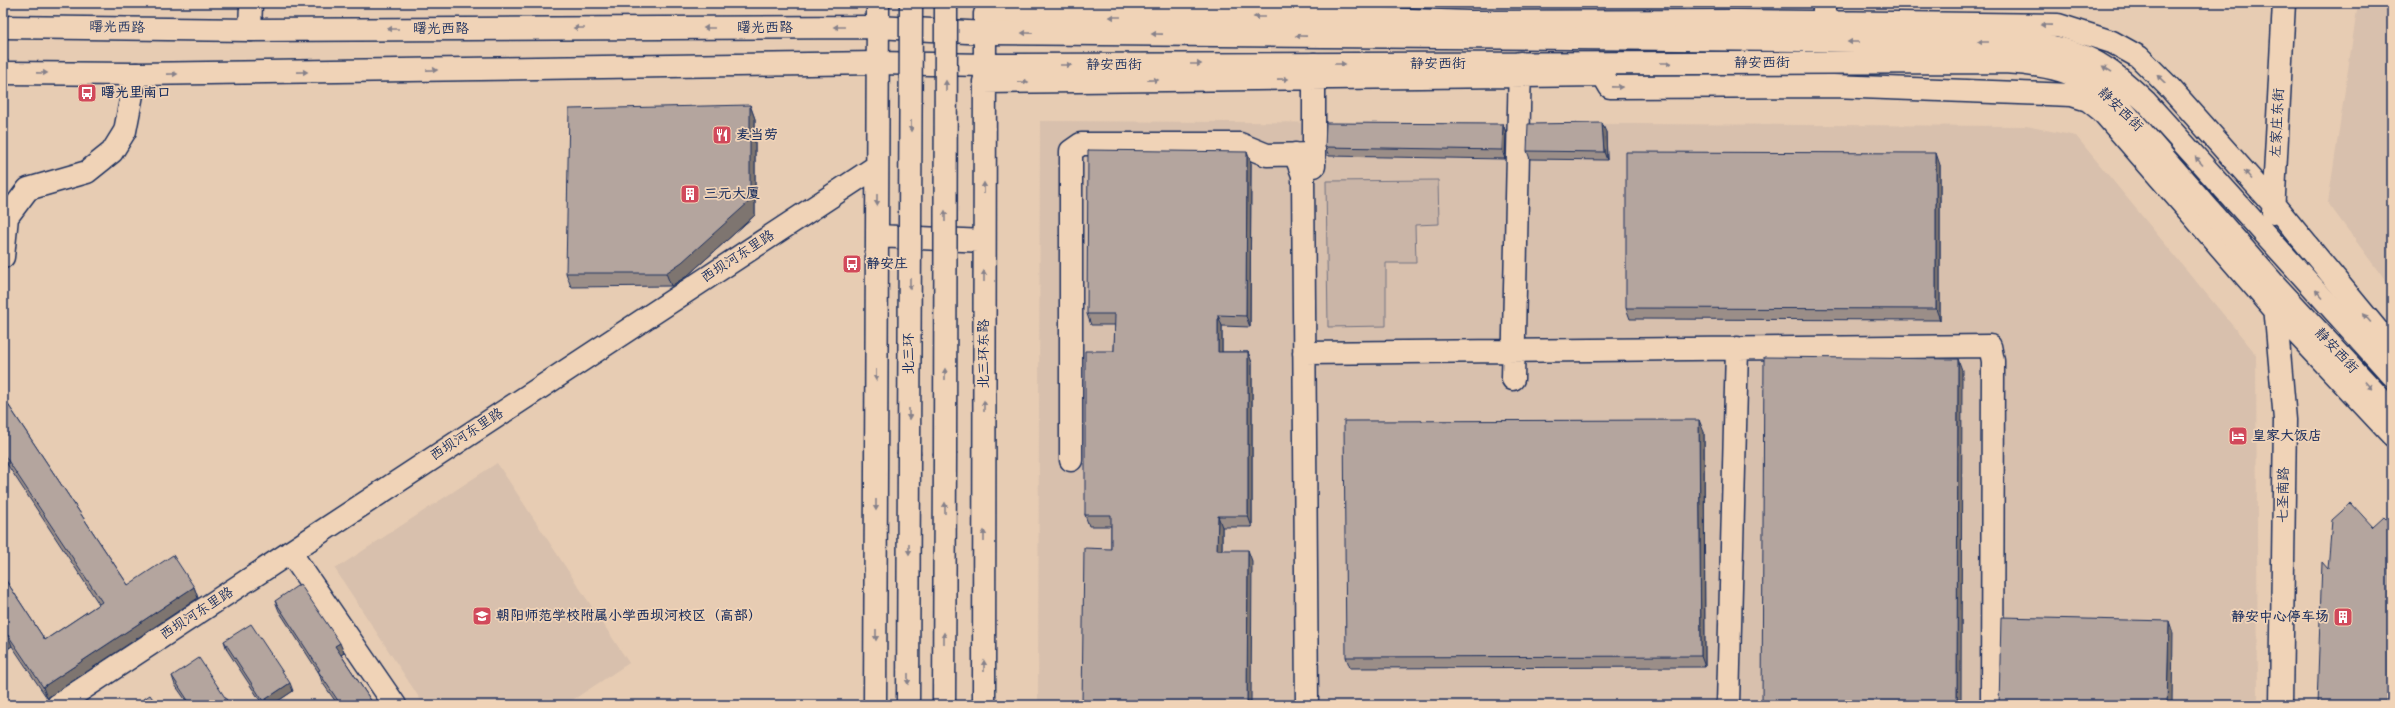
<svg xmlns="http://www.w3.org/2000/svg" width="2395" height="708" viewBox="0 0 2395 708" font-family="'Indie Flower','LXGW WenKai TC',sans-serif">
<rect width="100%" height="100%" fill="#e7ccb3"/>
<filter id="ink" filterUnits="userSpaceOnUse"><feTurbulence type="fractalNoise" baseFrequency=".025" numOctaves="2"/><feDisplacementMap in="SourceGraphic" scale="8" xChannelSelector="R" yChannelSelector="G"/><feConvolveMatrix kernelMatrix="1 2 1 2 8 2 1 2 1" color-interpolation-filters="sRGB"/></filter>
<g filter="url(#ink)">
<path fill="#d8c0ad" d="M2358 3H2392V290L2328 203Z
M1040 121 2026 126 2076 136 2256 354 2258 705H1038Z
M497 463 629 663 565 705H424L335 569Z"/>
<path fill="#cab5a7" stroke="#727282" d="M1438 180 1439 224 1415 225 1416 263H1386V326L1328 327 1326 181Z"/>
<g fill="none" stroke-linecap="round" stroke-linejoin="round">
<g stroke="#1b2f5e" stroke-width="25">
<path id="minor" d="M1824 3V36
M985 17 1298 16 1469 22 1735 21 2058 25 2112 42 2139 57 2170 88 2274 205 2392 348
M250 30 251 3
M984 82 1603 75 1610 87 1833 86 2072 95 2088 100 2102 111 2275 310 2392 435
M1295 154 1303 175 1307 705
M1314 166V64
M2273 213 2284 3
M877 236 984 241
M3 257 7 217 28 189 87 172 112 152 125 131 136 74
M2275 306 2285 420 2281 705
M1304 353 1990 346 1993 361 1992 705
M1513 379 1520 63
M1071 460V151L1081 144H1240L1267 155 1314 154
M290 552 395 705
M58 705 877 166
M875 705 878 3
M984 705 985 14
M1728 705 1737 348"/>
</g>
<g stroke="#1b2f5e" stroke-width="25">
<path id="major" d="M3 27 250 30 878 27 985 33 2025 42C2084 50 2103 62 2146 102L2392 375
M3 73 136 74 877 63 985 65 2004 62C2052 65 2072 70 2112 98L2275 285 2392 411"/>
</g>
<g stroke="#1b2f5e" stroke-width="25">
<path id="highway" d="M908 705 909 454
M944 705 945 455"/>
</g>
<use href="#minor" stroke="#f0d3b7" stroke-width="22"/>
<use href="#major" stroke="#f0d3b7" stroke-width="22"/>
<use href="#highway" stroke="#f0d3b7" stroke-width="22"/>
<g stroke="#1b2f5e" stroke-width="25" stroke-linecap="butt">
<path id="highway-bridge" d="M909 454 911 3
M945 455 946 3"/>
</g>
<use href="#highway-bridge" stroke="#f0d3b7" stroke-width="22"/>
</g>
<path fill="#9b8e88" stroke="#1b2f5e" d="M750 105 755 119V215L687 276 671 286 571 287 566 273Z
M1503 124 1506 133 1505 159 1329 156 1325 147Z
M1606 132 1607 160 1530 159 1527 151Z
M1251 163 1250 327 1222 326V352H1248L1252 363V527H1222V550L1252 561 1111 549V526H1089L1085 515 1114 351 1115 325H1091L1087 314Z
M1940 165V320L1630 319 1626 308Z
M3 397 128 585 194 587 198 598 47 698 12 646 3 652V576L45 640 99 604 3 458Z
M1704 432 1705 667 1350 668 1346 657Z
M275 601 344 653 341 655 374 705H338L322 682 319 673 279 611Z
M224 641 293 691 272 705H263L227 650Z
M172 676 230 705H189L175 685Z"/>
<path fill="#7e746f" stroke="#1b2f5e" d="M750 105 755 119V215L687 276 671 286 666 273Z
M1602 123 1606 132 1607 160 1604 152Z
M1503 124 1506 133 1505 159 1502 150Z
M1247 152 1251 163 1250 327 1246 316Z
M1936 153 1940 165V320L1936 309Z
M1218 315 1222 326V363L1218 352Z
M1248 352 1252 363V527L1248 516Z
M1958 359 1962 370 1961 705H1957Z
M1699 420 1704 432 1705 667 1701 656Z
M1218 516 1222 527V561L1217 550Z
M1248 550 1252 561 1251 705H1247Z
M194 587 198 598 47 698 43 687Z
M2169 621 2173 633 2172 705H2167Z
M8 635 12 646 3 652V638Z
M340 643 344 653 339 656 335 646Z
M290 683 293 691 272 705H265L263 701Z"/>
<path fill="#b4a59e" stroke="#1b2f5e" d="M750 105V201L682 262 666 273H566L569 109Z
M1326 123 1503 124 1502 150 1325 147Z
M1602 123 1604 152 1527 151 1528 124Z
M1088 150 1247 152 1246 316 1218 315V352H1248V516H1218L1217 550H1248L1247 705H1082L1084 548 1111 549V515H1085V351H1114L1115 314H1087Z
M1626 152 1936 153V309L1626 308Z
M1764 357 1958 359 1957 705H1762Z
M3 397 128 585 173 555 194 587 43 687 8 635 3 638V576L45 640 102 602 3 453Z
M1699 420 1701 656 1346 657 1344 421Z
M2351 503 2373 527 2384 517 2392 525V705H2317L2322 562 2328 569 2332 520Z
M300 584 340 643 335 646 374 705H341L318 671 320 670 275 601Z
M2001 617 2169 621 2167 705H1999Z
M251 624 290 683 263 701 224 641Z
M199 658 230 705H191L172 676Z
M150 695 157 705H135Z"/>
<defs><path id="oneway-solid" d="M-6-.8H1V-3.2L6.5 0L1 3.2V.8H-6Z"/></defs>
<g fill="#86818a">
<use href="#oneway-solid" transform="translate(1115 17) rotate(180)"/>
<use href="#oneway-solid" transform="translate(1259 17) rotate(180)"/>
<use href="#oneway-solid" transform="translate(2046 25) rotate(-179)"/>
<use href="#oneway-solid" transform="translate(839 27) rotate(180)"/>
<use href="#oneway-solid" transform="translate(579 28) rotate(180)"/>
<use href="#oneway-solid" transform="translate(709 28) rotate(180)"/>
<use href="#oneway-solid" transform="translate(393 29) rotate(180)"/>
<use href="#oneway-solid" transform="translate(1027 33) rotate(-179)"/>
<use href="#oneway-solid" transform="translate(1157 34) rotate(-179)"/>
<use href="#oneway-solid" transform="translate(1301 36) rotate(-179)"/>
<use href="#oneway-solid" transform="translate(1853 42) rotate(-180)"/>
<use href="#oneway-solid" transform="translate(1983 42) rotate(-180)"/>
<use href="#oneway-solid" transform="translate(1666 63)"/>
<use href="#oneway-solid" transform="translate(1196 64)"/>
<use href="#oneway-solid" transform="translate(1340 64)"/>
<use href="#oneway-solid" transform="translate(1066 65)"/>
<use href="#oneway-solid" transform="translate(2107 69) rotate(-148)"/>
<use href="#oneway-solid" transform="translate(432 70) rotate(-1)"/>
<use href="#oneway-solid" transform="translate(302 72) rotate(-1)"/>
<use href="#oneway-solid" transform="translate(42 73) rotate(1)"/>
<use href="#oneway-solid" transform="translate(172 74) rotate(-1)"/>
<use href="#oneway-solid" transform="translate(1283 79) rotate(-1)"/>
<use href="#oneway-solid" transform="translate(2161 79) rotate(-136)"/>
<use href="#oneway-solid" transform="translate(1153 80) rotate(-1)"/>
<use href="#oneway-solid" transform="translate(1023 82) rotate(-1)"/>
<use href="#oneway-solid" transform="translate(946 86) rotate(-90)"/>
<use href="#oneway-solid" transform="translate(1617 87) rotate(1)"/>
<use href="#oneway-solid" transform="translate(911 126) rotate(90)"/>
<use href="#oneway-solid" transform="translate(2199 161) rotate(-132)"/>
<use href="#oneway-solid" transform="translate(2248 175) rotate(-132)"/>
<use href="#oneway-solid" transform="translate(984 188) rotate(-90)"/>
<use href="#oneway-solid" transform="translate(877 200) rotate(90)"/>
<use href="#oneway-solid" transform="translate(945 216) rotate(-90)"/>
<use href="#oneway-solid" transform="translate(984 276) rotate(-90)"/>
<use href="#oneway-solid" transform="translate(910 284) rotate(90)"/>
<use href="#oneway-solid" transform="translate(2319 294) rotate(-132)"/>
<use href="#oneway-solid" transform="translate(2367 318) rotate(-130)"/>
<use href="#oneway-solid" transform="translate(945 374) rotate(-90)"/>
<use href="#oneway-solid" transform="translate(876 375) rotate(90)"/>
<use href="#oneway-solid" transform="translate(2368 385) rotate(47)"/>
<use href="#oneway-solid" transform="translate(984 406) rotate(-90)"/>
<use href="#oneway-solid" transform="translate(909 414) rotate(90)"/>
<use href="#oneway-solid" transform="translate(876 505) rotate(90)"/>
<use href="#oneway-solid" transform="translate(945 508) rotate(-90)"/>
<use href="#oneway-solid" transform="translate(984 536) rotate(-90)"/>
<use href="#oneway-solid" transform="translate(909 549) rotate(90)"/>
<use href="#oneway-solid" transform="translate(876 635) rotate(90)"/>
<use href="#oneway-solid" transform="translate(944 638) rotate(-90)"/>
<use href="#oneway-solid" transform="translate(984 666) rotate(-90)"/>
<use href="#oneway-solid" transform="translate(908 679) rotate(90)"/>
</g>
</g>
<defs>
<g id="bus-square" transform="scale(1)"><rect x="-9" y="-9" width="18" height="18" rx="4" fill="#d1495b" stroke="#f0d3b7"/><path d="M-5-6H5V4H4V6H2V4H-2V6H-4V4H-5ZM-3.5-4V0h7V-4ZM-3.5 1.2v1.5H-2V1.2ZM2 1.2v1.5H3.5V1.2Z" fill="#fff"/></g>
<g id="restaurant-square" transform="scale(1)"><rect x="-9" y="-9" width="18" height="18" rx="4" fill="#d1495b" stroke="#f0d3b7"/><path d="M-5-6h1v4h1v-4h1v4h1v-4h1v5L-1.5 .5V6h-2V.5L-5-1ZM5-6V6H3V1.5H1.5Q1.5-4 5-6Z" fill="#fff"/></g>
<g id="building-square" transform="scale(1)"><rect x="-9" y="-9" width="18" height="18" rx="4" fill="#d1495b" stroke="#f0d3b7"/><path d="M-4-6H4V6H1V3H-1V6H-4ZM-2.5-4.3h1.7v1.8h-1.7ZM.8-4.3h1.7v1.8H.8ZM-2.5-1h1.7V.8h-1.7ZM.8-1h1.7V.8H.8Z" fill="#fff"/></g>
<g id="hotel-square" transform="scale(1)"><rect x="-9" y="-9" width="18" height="18" rx="4" fill="#d1495b" stroke="#f0d3b7"/><path d="M-6-4.5h1.5V1H6V5H4.5V3h-9V5H-6ZM-4 0a1.8 1.8 0 1 1 3.6 0ZM.5 0V-2.5h3Q6-2.5 6 0Z" fill="#fff"/></g>
<g id="school-square" transform="scale(1)"><rect x="-9" y="-9" width="18" height="18" rx="4" fill="#d1495b" stroke="#f0d3b7"/><path d="M0-5L7-2L0 1L-7-2ZM-4 1L0 2.5L4 1V4Q0 6-4 4Z" fill="#fff"/></g>
</defs>
<g fill-rule="evenodd">
<use href="#bus-square" x="87" y="93"/>
<use href="#restaurant-square" x="722" y="135"/>
<use href="#building-square" x="690" y="194"/>
<use href="#bus-square" x="852" y="264"/>
<use href="#hotel-square" x="2238" y="436"/>
<use href="#school-square" x="482" y="616"/>
<use href="#building-square" x="2343" y="617"/>
</g>
<g text-anchor="middle" dominant-baseline="central" stroke-width="3.5" stroke-linejoin="round" paint-order="stroke">
<g font-size="14" fill="#1b2f5e" stroke="#f0d3b7">
<text transform="translate(117 28) rotate(1)">曙光西路</text>
<text x="765" y="28">曙光西路</text>
<text x="441" y="29">曙光西路</text>
<text x="1762" y="63">静安西街</text>
<text x="1438" y="64">静安西街</text>
<text x="1114" y="65">静安西街</text>
<text transform="translate(2120 110) rotate(44)">静安西街</text>
<text transform="translate(2278 123) rotate(-87)">左家庄东街</text>
<text transform="translate(738 257) rotate(-33)">西坝河东里路</text>
<text transform="translate(2336 351) rotate(47)">静安西街</text>
<text transform="translate(909 354) rotate(-90)">北三环</text>
<text transform="translate(984 354) rotate(-90)">北三环东路</text>
<text transform="translate(467 435) rotate(-33)">西坝河东里路</text>
<text transform="translate(2284 495) rotate(-89)">七圣南路</text>
<text transform="translate(197 614) rotate(-33)">西坝河东里路</text>
</g>
<g font-size="14" font-weight="bold" fill="#1b2f5e" stroke="#f0d3b7" text-anchor="start">
<text x="101" y="93">曙光里南口</text>
<text x="736" y="135">麦当劳</text>
<text x="704" y="194">三元大厦</text>
<text x="866" y="264">静安庄</text>
<text x="2252" y="436">皇家大饭店</text>
<text x="496" y="616">朝阳师范学校附属小学西坝河校区（高部）</text>
<text x="2329" y="617" text-anchor="end">静安中心停车场</text>
</g>
</g>
<rect width="2395" height="708" fill="none" stroke="#f0d3b7" stroke-width="16"/>
<rect x="8" y="8" width="2379" height="692" fill="none" stroke="#1b2f5e" stroke-width="1.5" filter="url(#ink)"/>
</svg>
